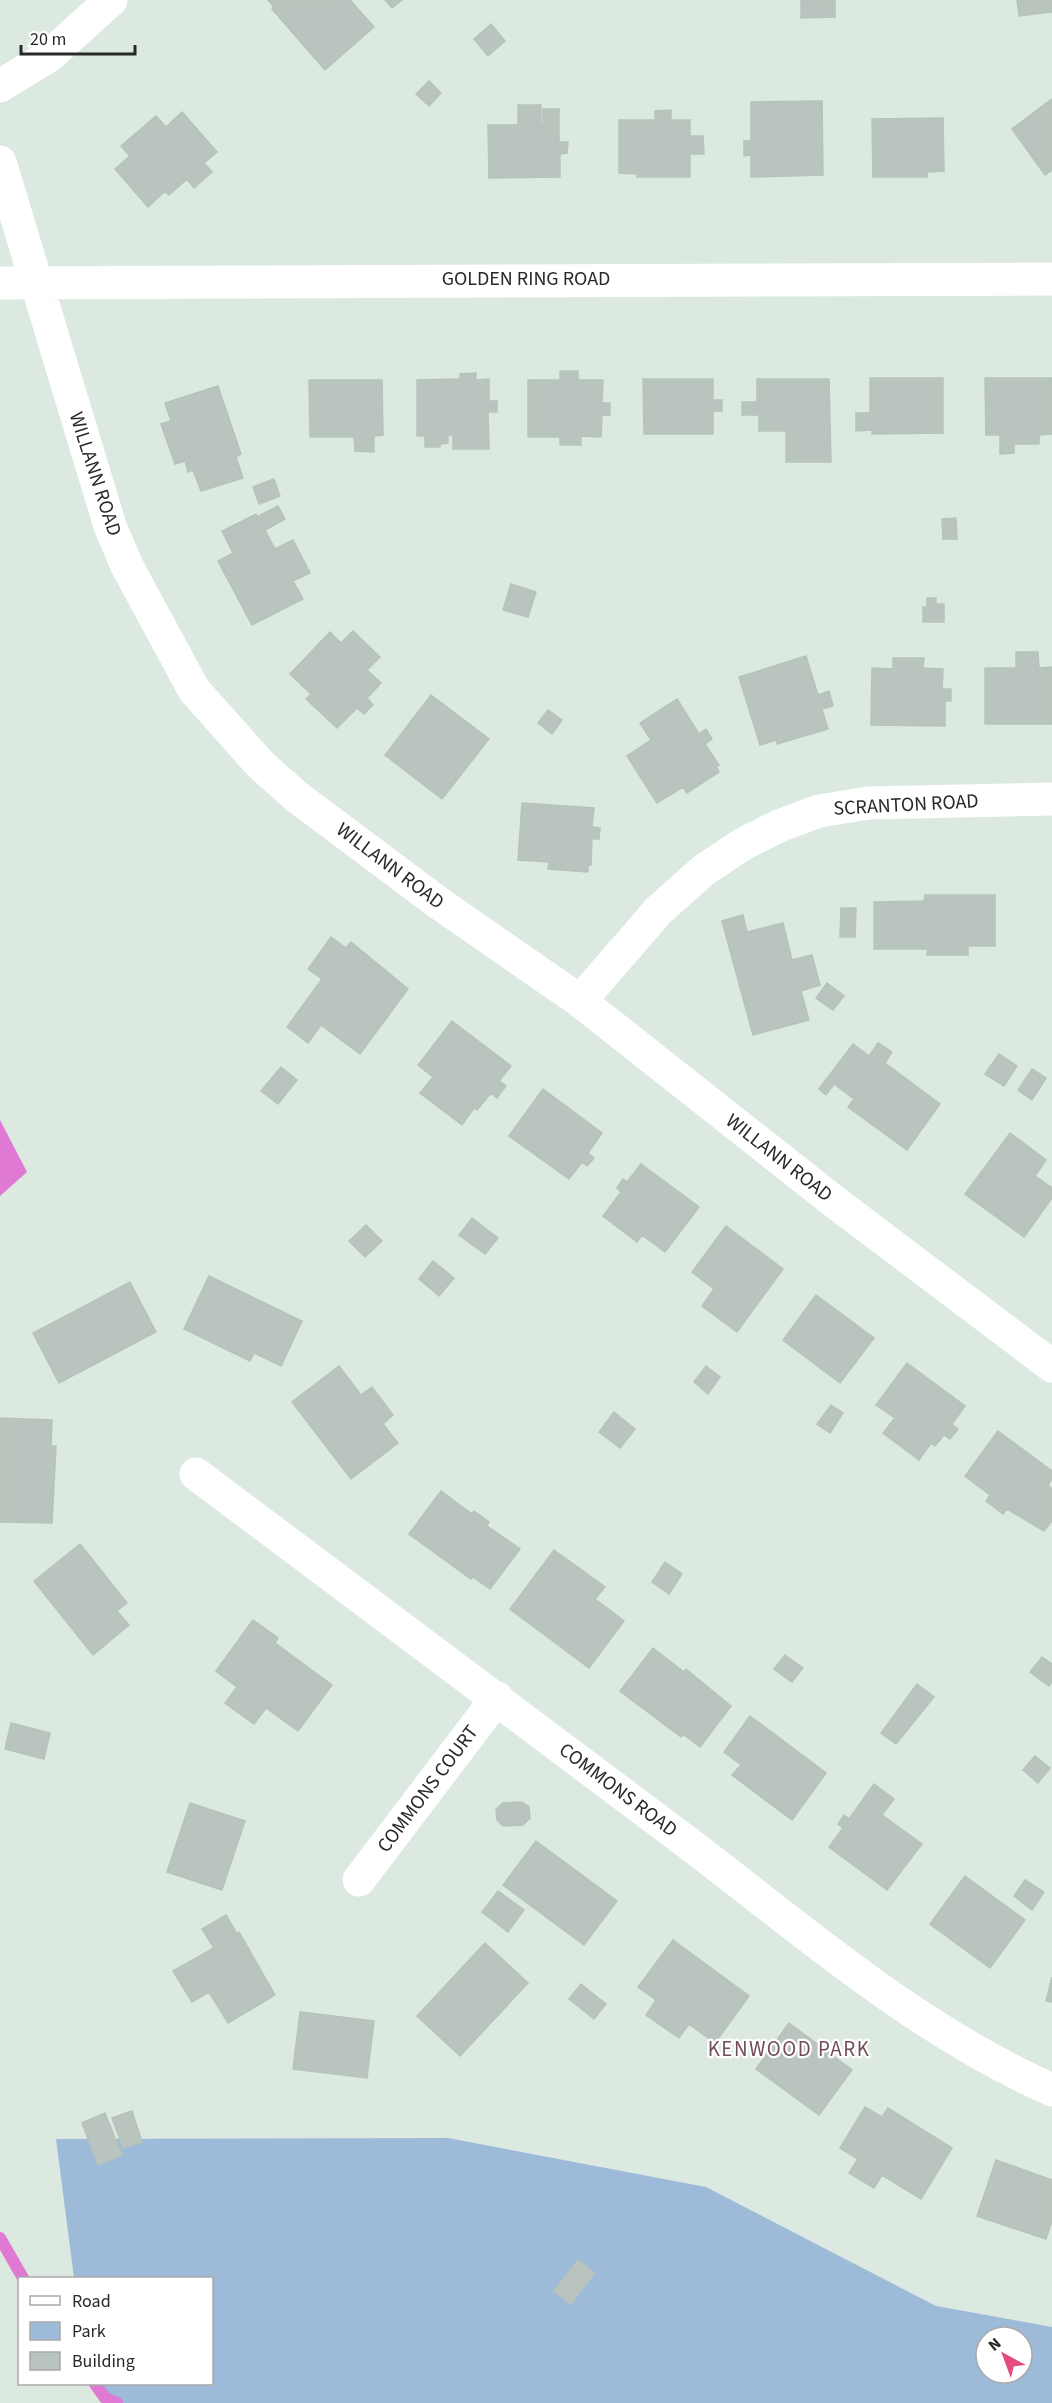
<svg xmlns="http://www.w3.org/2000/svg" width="1052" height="2403" viewBox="0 0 1052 2403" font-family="'Source Sans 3',sans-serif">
<rect width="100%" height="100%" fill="#dbe9e1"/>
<path fill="#9dbad9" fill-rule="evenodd" d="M448 2138 706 2187 936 2306 1052 2327V2403H104L97 2384H212V2278H74L56 2139ZM986 2337H1022V2373H986Z"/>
<path fill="#e079d3" d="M0 1120 27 1172 0 1196Z"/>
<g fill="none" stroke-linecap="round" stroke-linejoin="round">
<path stroke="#e079d3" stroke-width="12" d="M0 2238 23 2278
M95 2384 105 2398 117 2403"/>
</g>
<path fill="#bac4be" stroke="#b5c3bc" stroke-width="1.5" d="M268 0H350L374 27 325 70 272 9 274 7Z
M385 0H402L392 8Z
M801 0H835V17L801 18Z
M1017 0H1052V12L1019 16Z
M491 24 505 41 488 56 474 39Z
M429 81 441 93 429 106 416 94Z
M1052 99V170L1045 175 1012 129Z
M822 101 823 175 751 177V155L744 156V141H751V102Z
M518 105H541V125H543V109H559V142H568L567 153 560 154V177L489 178 488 125H518Z
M671 110V120H690V136H703L704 154H690V177H637V174L619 173V120H655V111Z
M182 112 217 152 204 163 212 172 194 188 187 179 169 195 165 191 148 207 115 169 130 156 121 146 156 116 166 127Z
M943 118 944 171 927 172V177H873L872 119Z
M560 371H578V380H603L602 403H610V415H602L601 437 581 436V445H560V437H528V380H560Z
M476 373V380L489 379V401H497V412H488L489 449H453V435H448V443L440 444V447H425V436H417V380L460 379V374Z
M870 378H943V433L872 434V430L856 431V413H870Z
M985 378H1052V434L1039 435V444H1014V453L1000 454V435H986Z
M643 379H713V400H722V411H713V434H644Z
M757 379H829L831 462H786V431H759V415H742V402H757Z
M309 380H382L383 435 374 436V452L355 451 354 437H310Z
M218 386 241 454 236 457 243 478 201 491 193 470 188 472 185 461 175 464 161 424 171 421 165 403Z
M274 479 280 496 259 504 253 487Z
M278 506 285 519 265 530 275 549 293 540 310 573 293 581 303 599 252 625 218 561 233 553 222 531 256 514 257 517Z
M956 518 957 539H943L942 519Z
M511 584 536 592 528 617 503 610Z
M927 598H936V604H944V622H923V607H927Z
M353 631 380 657 367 670 381 683 367 698 373 705 364 714 357 708 337 728 306 699 311 694 290 674 330 632 341 643Z
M1016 652H1038L1039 668 1052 667V724H985V668H1016Z
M806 656 818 695 829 691 833 706 822 709 828 729 777 744 776 740 760 745 739 677Z
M893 658H924L923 668 943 669 942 689H951V701H945V726L871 725 872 668 893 669Z
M431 695 489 739 442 799 385 755Z
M677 699 699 734 706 729 712 739 705 744 719 765 716 766 719 772 687 793 683 787 657 803 627 756 651 740 640 723Z
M548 710 562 720 552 734 538 723Z
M522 803 594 808 592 827 600 828 599 839H592L591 865H588V872L548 869 549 862 518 860Z
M925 895H995V946H968V955H927L928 949H874V902L924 901Z
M841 908H856L855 937H840Z
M743 915 747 932 783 923 792 960 812 955 820 985 801 991 809 1020 753 1035 722 921Z
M331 937 346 948 351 942 408 989 360 1054 321 1025 308 1043 287 1027 322 979 308 969Z
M827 983 844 996 833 1010 816 998Z
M452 1021 511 1066 499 1081 506 1086 497 1098 491 1093 477 1110 474 1108 462 1125 420 1093 433 1077 418 1065Z
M878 1043 892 1052 885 1063 940 1104 907 1150 848 1107 854 1099 834 1084 826 1095 819 1089 853 1044 869 1056Z
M999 1054 1017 1066 1004 1086 985 1074Z
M281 1067 297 1080 278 1104 261 1091Z
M1032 1069 1046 1078 1032 1100 1018 1090Z
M543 1089 602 1133 588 1153 594 1158 587 1166 582 1162 569 1179 509 1136Z
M1010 1133 1046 1160 1035 1176 1052 1188V1198L1024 1237 965 1194Z
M641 1164 699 1207 665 1252 642 1235 637 1242 603 1216 621 1192 617 1188 623 1179 627 1182Z
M472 1218 498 1238 485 1254 459 1235Z
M366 1225 382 1241 365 1257 349 1241Z
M726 1226 783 1269 737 1332 702 1306 714 1289 692 1272Z
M433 1261 454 1278 439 1296 419 1279Z
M209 1276 302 1321 281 1366 254 1353 250 1361 184 1329Z
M130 1282 156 1332 59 1383 33 1333Z
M816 1295 874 1338 840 1383 783 1340Z
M907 1363 965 1406 952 1424 958 1429 950 1439 944 1435 935 1446 931 1443 919 1460 883 1433 895 1418 876 1405Z
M339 1366 361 1395 372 1387 393 1415 383 1424 398 1443 351 1479 292 1402Z
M706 1366 720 1377 708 1394 694 1382Z
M831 1405 843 1413 830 1433 817 1424Z
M614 1412 635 1429 620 1448 599 1432Z
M0 1418 52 1420 51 1446H56L52 1523 0 1522Z
M998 1431 1052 1471V1479L1048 1485 1052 1489V1521L1044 1531 1007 1509 1003 1514 986 1501 990 1495 965 1476Z
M441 1491 472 1514 474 1511 489 1522 487 1526 520 1549 490 1589 473 1577 471 1579 409 1534Z
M80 1544 127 1603 117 1611 129 1625 93 1655 34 1581Z
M554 1550 605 1587 595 1599 624 1621 589 1668 510 1609Z
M665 1562 682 1574 669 1594 652 1582Z
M253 1620 278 1638 275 1643 332 1685 298 1731 266 1708 254 1724 225 1703 237 1687 216 1671Z
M653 1648 684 1672 686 1669 731 1706 700 1747 683 1734 681 1737 620 1691Z
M785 1655 803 1668 792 1682 774 1669Z
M1042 1657 1052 1664V1682L1049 1686 1030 1672Z
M917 1684 934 1697 896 1744 881 1733Z
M750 1716 826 1773 792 1820 732 1775 741 1765 724 1752Z
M11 1723 50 1733 44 1759 5 1749Z
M1035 1756 1050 1768 1038 1783 1023 1770Z
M874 1784 894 1799 882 1815 922 1844 887 1890 829 1847 843 1828 838 1824 844 1815 849 1819Z
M522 1802 529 1807 530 1818 523 1825 503 1826 497 1820 496 1809 503 1803Z
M190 1803 245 1821 222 1890 167 1872Z
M536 1841 617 1901 584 1945 503 1885Z
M965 1876 1025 1920 990 1968 930 1924Z
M1025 1880 1044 1892 1032 1910 1014 1896Z
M498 1891 524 1910 508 1932 482 1912Z
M226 1915 237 1934 239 1932 275 1995 228 2023 209 1992 192 2002 173 1971 214 1948 202 1929Z
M673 1940 749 1996 715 2043 689 2024 679 2038 646 2015 656 2000 638 1987Z
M485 1943 528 1983 460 2056 417 2016Z
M1052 1977V2002L1046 2001Z
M581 1984 606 2004 594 2019 569 1999Z
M300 2012 374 2021 367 2078 293 2069Z
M789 2023 852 2070 819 2115 756 2069Z
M865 2107 882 2117 888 2108 952 2148 921 2199 882 2175 874 2188 849 2173 858 2159 840 2148Z
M132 2111 142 2142 123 2148 112 2118Z
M105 2113 122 2155 98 2165 82 2123Z
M996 2160 1052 2180V2221L1046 2239 977 2216Z
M578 2260 595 2273 571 2304 554 2291Z"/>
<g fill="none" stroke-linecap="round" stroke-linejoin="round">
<path stroke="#fff" stroke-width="33" d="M0 86 49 56 111 0
M0 162 110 526 127 566 194 690 261 765 297 797 440 904 580 1001 836 1203 1052 1366
M0 283 1052 279
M580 1001 659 910 704 870 743 844 779 826 819 811 869 803 1052 799
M196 1474C361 1596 525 1719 688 1843 805 1932 917 2030 1052 2090
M359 1880 497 1698"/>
</g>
<g text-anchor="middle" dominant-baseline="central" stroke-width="4.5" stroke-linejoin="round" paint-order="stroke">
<g font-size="20" fill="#282828" stroke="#fff">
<text x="526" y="279">GOLDEN RING ROAD</text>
<text transform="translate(95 474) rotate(72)">WILLANN ROAD</text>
<text transform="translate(906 805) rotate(-3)">SCRANTON ROAD</text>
<text transform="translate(390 866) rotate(37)">WILLANN ROAD</text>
<text transform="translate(779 1158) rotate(38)">WILLANN ROAD</text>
<text transform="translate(428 1789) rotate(-53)">COMMONS COURT</text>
<text transform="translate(618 1790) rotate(37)">COMMONS ROAD</text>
</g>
<g font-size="21" letter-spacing="1.5" fill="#734e5a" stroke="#fff">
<text x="789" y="2049">KENWOOD PARK</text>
</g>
</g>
<rect x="18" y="2277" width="195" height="108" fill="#ffffff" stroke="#a9a9a9" stroke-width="1.5"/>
<rect x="30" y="2296" width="30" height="9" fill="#ffffff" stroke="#a9a9a9" stroke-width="1.5"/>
<text x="72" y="2307" font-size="18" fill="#282828">Road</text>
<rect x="30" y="2322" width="30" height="18" fill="#9dbad9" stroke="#a9a9a9" stroke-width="1.5"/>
<text x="72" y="2337" font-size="18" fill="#282828">Park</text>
<rect x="30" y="2352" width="30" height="18" fill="#bac4be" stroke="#a9a9a9" stroke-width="1.5"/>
<text x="72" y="2367" font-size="18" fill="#282828">Building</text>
<g transform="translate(1004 2355) rotate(319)"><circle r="28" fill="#ffffff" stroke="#a9a9a9" stroke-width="1.5"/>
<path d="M0-4.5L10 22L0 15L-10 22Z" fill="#e44c7f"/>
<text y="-9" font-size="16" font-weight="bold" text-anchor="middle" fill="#282828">N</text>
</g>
<path d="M21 45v9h114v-9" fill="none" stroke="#282828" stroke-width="3"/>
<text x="30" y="45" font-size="18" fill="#282828" stroke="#ffffff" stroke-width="4.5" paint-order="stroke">20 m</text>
</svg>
